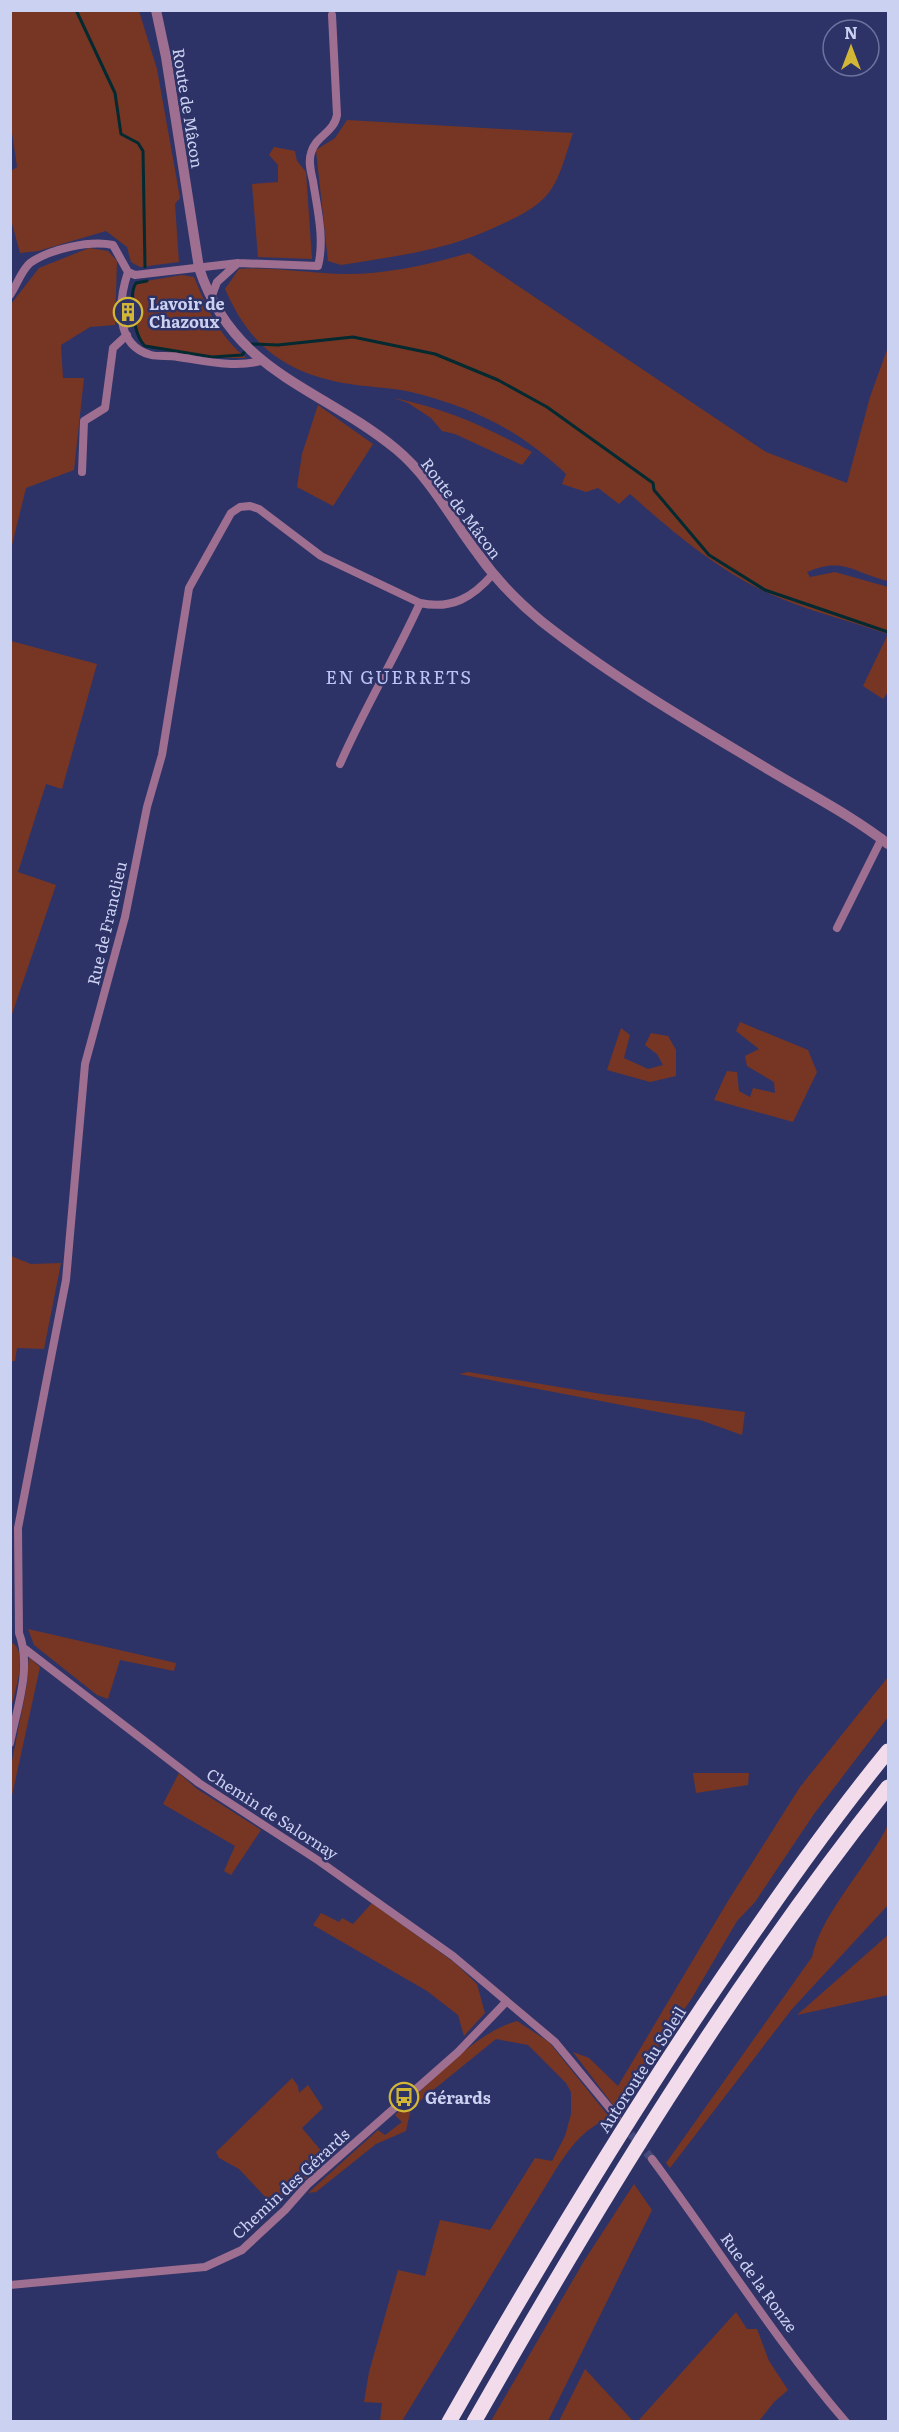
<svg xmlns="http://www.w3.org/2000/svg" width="899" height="2432" viewBox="0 0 899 2432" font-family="Literata,serif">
<rect width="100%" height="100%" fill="#2e3367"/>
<path fill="#763623" d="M10 11H139L157 69 180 198 175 204 179 262 140 267 131 262 127 247 106 231 38 251 20 253 11 220V171L17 167 11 126Z
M347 120 573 133C566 153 560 181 546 196 534 209 519 216 504 223 447 251 402 255 341 265L328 261 316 150 335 138Z
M274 147 295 151 297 161 306 172 312 259 258 257 252 184 278 182V165L269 155Z
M89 248 108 251 117 261 115 325 90 327 61 345 63 378H84L74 470 26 488 11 549V304L39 268Z
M469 253 766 452 847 483 870 397 888 347V581C854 573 844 556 807 572L810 577 835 572 888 587V692L883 699 863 686 888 634C853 622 816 613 782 599 724 576 676 535 630 494L619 504 598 488 586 492 562 484 566 474C519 430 473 407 411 392 388 387 365 387 343 383 283 372 249 344 225 289L239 269C274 267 307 273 341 274 383 275 428 265 469 253Z
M182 275 194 277C207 308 219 336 246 358 214 358 170 356 141 343L135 321 134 283Z
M394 398C444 408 487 427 532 452L522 465 455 434 442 431 431 418 408 403Z
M318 405 373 444 333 506 297 487 302 454Z
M11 641 97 664 62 789 46 784 18 872 56 885 11 1017Z
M740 1022 808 1050 817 1072 793 1122 714 1100 727 1071 737 1072 739 1091 750 1097 753 1088 775 1093 774 1082 747 1066 745 1056 759 1049 736 1031Z
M621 1028 630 1035 624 1058 648 1069 663 1065 657 1054 645 1045 651 1033 668 1036 676 1050V1076L650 1082 607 1070Z
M11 1256 31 1264 61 1263 44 1349 17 1348 15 1361H10Z
M468 1372 601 1394 745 1412 742 1435 700 1420 459 1374Z
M28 1629 176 1663 174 1671 120 1660 108 1699 97 1695 34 1645Z
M11 1642C30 1652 14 1692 11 1709Z
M29 1657 40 1667 11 1800V1766L26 1690Z
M888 1677V1717L814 1814 755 1902 737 1921 692 1998 616 2109 573 2052 589 2058 618 2086 728 1901 800 1787Z
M179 1773 197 1789 261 1830 231 1875 224 1871 235 1846 163 1804Z
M693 1773H749L748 1785 696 1793Z
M888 1825V1905L792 2009 670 2168 666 2163 812 1957C821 1914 868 1866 888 1825Z
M372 1903 455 1963 477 1984 485 2013 464 2036 458 2015 427 1991 313 1925 321 1913 339 1922 342 1918 353 1924Z
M888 1935V1995L797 2015Z
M517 2021 549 2042 610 2118C582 2129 569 2149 553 2174L402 2421H380L382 2403 364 2402 369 2372 398 2270 425 2276 440 2220 490 2230 535 2158 552 2161 565 2136 571 2114V2092L566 2083 528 2045 496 2039 411 2108 406 2131 376 2144 316 2192 308 2193 378 2130 385 2135 402 2122 395 2115C430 2084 472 2034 517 2021Z
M292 2078 298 2086 299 2093 308 2085 323 2108 302 2128 328 2159 280 2202 271 2203 239 2169 219 2158 216 2152Z
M634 2184 652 2210 548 2421H491L584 2261Z
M736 2312 747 2329H757L769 2361 788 2390 774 2402 759 2421H638Z
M585 2369 633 2421H559Z"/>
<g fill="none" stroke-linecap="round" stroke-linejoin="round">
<path stroke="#032931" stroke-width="3" d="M76 10 115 93 121 134 138 143 143 151 145 267
M147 281 136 283C128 295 134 336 145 346L212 357 242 355 247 349
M251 344 278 345 353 337 435 354 498 380 547 407 653 483 654 490 709 555 765 590 888 632"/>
<path stroke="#464b7c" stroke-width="8" stroke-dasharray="8 4" stroke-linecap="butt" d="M623 2125 652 2159"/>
<path stroke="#9e6f91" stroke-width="8" d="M238 263 318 266C325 239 317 208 313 181 311 172 308 162 311 153 315 136 334 133 337 115L332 15
M128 272C119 299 113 345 151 355 159 357 169 355 178 357 206 361 234 368 261 361
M10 295C17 285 21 271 30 263 50 249 90 240 113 245L128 272 135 275 238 263 217 282 211 298
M82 472 84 421 105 408 113 348 127 335
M340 764C364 709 395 658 420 603
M837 928 882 838
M25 1649 199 1783 319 1861 453 1956 555 2042 617 2117
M10 1743C17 1708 32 1667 19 1633L18 1528 66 1280 85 1064 125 917 147 807 162 755 189 588 231 513 240 507 250 506 259 509 321 556 420 603C452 610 473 597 493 574
M652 2159C717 2246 774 2339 846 2422
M10 2285 205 2267 242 2250 285 2210 307 2185 458 2052 506 2002"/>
<path stroke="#9e6f91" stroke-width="10" d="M156 10 166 57 199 268C234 374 319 386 396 449 431 478 451 519 478 554 495 578 518 602 541 621 613 678 693 724 771 771 811 795 852 816 888 844"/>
<path stroke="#f2dbeb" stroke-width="15" d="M449 2422C536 2269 626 2119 725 1974 777 1898 830 1822 888 1751
M474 2422C599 2202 731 1985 888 1787"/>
</g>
<defs>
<g id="building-ring" transform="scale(1.5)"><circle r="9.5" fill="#2e3367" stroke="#d2b736" stroke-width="1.5"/><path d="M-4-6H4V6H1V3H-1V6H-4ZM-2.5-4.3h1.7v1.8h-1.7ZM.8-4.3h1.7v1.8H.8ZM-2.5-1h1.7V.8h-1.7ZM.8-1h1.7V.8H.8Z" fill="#d2b736"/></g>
<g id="bus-ring" transform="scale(1.5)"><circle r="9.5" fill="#2e3367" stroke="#d2b736" stroke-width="1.5"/><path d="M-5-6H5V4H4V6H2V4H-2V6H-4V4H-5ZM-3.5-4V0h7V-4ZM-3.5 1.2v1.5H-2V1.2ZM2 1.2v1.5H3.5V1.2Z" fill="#d2b736"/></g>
</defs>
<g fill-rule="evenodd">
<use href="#building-ring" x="128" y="312"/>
<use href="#bus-ring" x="404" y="2097"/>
</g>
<g text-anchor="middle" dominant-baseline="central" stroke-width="5" stroke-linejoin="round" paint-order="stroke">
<g font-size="16" fill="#cbd1f1" stroke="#2e3367">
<text transform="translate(189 108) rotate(81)">Route de Mâcon</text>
<text transform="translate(462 508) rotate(53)">Route de Mâcon</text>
<text transform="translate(106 923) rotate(-77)">Rue de Franclieu</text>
<text transform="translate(273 1813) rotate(33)">Chemin de Salornay</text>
<text transform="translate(641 2069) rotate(-57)">Autoroute du Soleil</text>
<text transform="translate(290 2183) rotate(-43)">Chemin des Gérards</text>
<text transform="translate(760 2282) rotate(54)">Rue de la Ronze</text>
</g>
<g font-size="16" font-weight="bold" fill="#cbd1f1" stroke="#2e3367" text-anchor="start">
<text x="149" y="303">Lavoir de<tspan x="149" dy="18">Chazoux</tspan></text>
<text x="425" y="2097">Gérards</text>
</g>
<g font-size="18" letter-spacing="1.5" fill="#bbc4f7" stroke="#2e3367">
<text x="399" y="676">EN GUERRETS</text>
</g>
</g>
<rect width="899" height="2432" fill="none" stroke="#cbd1f1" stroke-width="24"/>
<g transform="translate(851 48)"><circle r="28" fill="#2e3367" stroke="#6d729e" stroke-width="1.5"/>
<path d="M0-4.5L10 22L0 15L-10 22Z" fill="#d2b736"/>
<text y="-9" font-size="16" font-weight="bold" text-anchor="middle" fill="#cbd1f1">N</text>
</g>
</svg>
